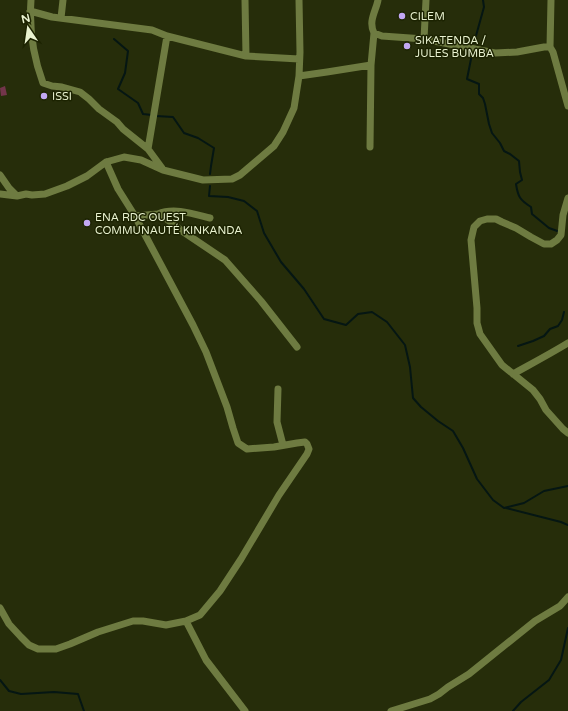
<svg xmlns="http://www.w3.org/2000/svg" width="568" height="711" viewBox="0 0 568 711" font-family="'Varela Round',sans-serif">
<rect width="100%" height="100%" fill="#262d0a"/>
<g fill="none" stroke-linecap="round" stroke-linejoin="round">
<path stroke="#051613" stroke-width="2" d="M114 39 128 51 125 73 118 89 138 103 143 114 152 115
M474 43 484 7 483 0
M472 54 467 79 479 84V94L483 98 485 104 489 124 492 133 500 143 504 151 510 154 519 161 520 172 522 180 516 184C518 197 520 200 531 207L532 214 549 228 560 232
M156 116 173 117 184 133 198 138 214 148 211 166 210 174
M210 186 209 196 228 197 244 201 257 211 264 233 281 262 304 289 324 319 346 325 358 314 372 312 387 322 405 345 410 367 413 398 421 407 438 421 453 431 463 448 477 479 493 500 504 508 524 503 544 491 568 486
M518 346 533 341 544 336 550 329 558 326 562 320 564 312
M506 508 561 522 568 525
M0 680 9 691 21 694 54 692 78 694 84 711
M513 711 521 702 549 680 561 660 568 628"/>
</g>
<path fill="#73354b" d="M5 86 7 95 1 96 0 88Z"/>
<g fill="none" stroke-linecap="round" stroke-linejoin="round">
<path stroke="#6e7b41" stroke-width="7" d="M31 0C29 28 33 56 43 83L52 86 62 87 80 92 89 99 99 109 117 122 123 129 148 149 162 168
M245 0 246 56
M30 11 52 17 152 30 167 36 246 56 299 59
M61 18 63 0
M374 33 382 36 424 39 495 53 517 52 544 47H550
M424 39 426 0
M550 47 553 52 568 106
M550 47 551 0
M299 76 327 72 371 65 374 33C368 21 376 11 378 0
M370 147 371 65
M148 149 167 36
M0 175 9 188 17 196 26 194 32 195 45 194 67 186 87 176 106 162 124 157 141 160 163 170 203 180 232 179 240 175 274 146 283 132 294 108 299 76 300 52 299 0
M0 194 17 196
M568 198 563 215 561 235 557 240 551 244H544L531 237 516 228 502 222 496 219H487L480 221 474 227 471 240 477 308V323L480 334 502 365 533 390 540 399 546 410 563 429 568 433
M158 214C174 207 194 214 210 218
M135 216 158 214 164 217 182 231 225 260 261 301 297 347
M513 374C531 364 550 354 568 343
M278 389 277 422 283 445
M0 608 9 624 21 637 29 645 38 649H56L70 644 98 632 133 621H143L166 625 186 621 200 615 220 591 241 559 279 495 307 454 309 449 307 444 305 442 297 443 274 447 247 449 238 443 233 428 227 407 206 352 193 325 135 216 118 189 106 162
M186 621 206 660 245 711
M391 711 430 699 439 694 448 687 469 674 535 621 560 606 568 597"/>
</g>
<g fill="#c2a8f3" stroke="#1c2301" stroke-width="1.5">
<circle cx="402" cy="16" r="4"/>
<circle cx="407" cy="46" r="4"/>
<circle cx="44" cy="96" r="4"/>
<circle cx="87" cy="223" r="4"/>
</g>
<g text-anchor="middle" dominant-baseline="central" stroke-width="3" stroke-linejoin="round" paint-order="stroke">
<g font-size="11" fill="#e9f2d0" stroke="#1c2301" text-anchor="start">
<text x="410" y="16">CILEM</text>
<text x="415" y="40">SIKATENDA /<tspan x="415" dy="13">JULES BUMBA</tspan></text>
<text x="52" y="96">ISSI</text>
<text x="95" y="217">ENA RDC OUEST<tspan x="95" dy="13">COMMUNAUTÉ KINKANDA</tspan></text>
</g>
</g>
<g transform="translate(28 28) rotate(347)" stroke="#1c2301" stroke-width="3" paint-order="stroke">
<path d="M0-3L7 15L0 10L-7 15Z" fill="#e9f2d0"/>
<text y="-6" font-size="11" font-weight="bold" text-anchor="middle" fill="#e9f2d0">N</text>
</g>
</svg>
